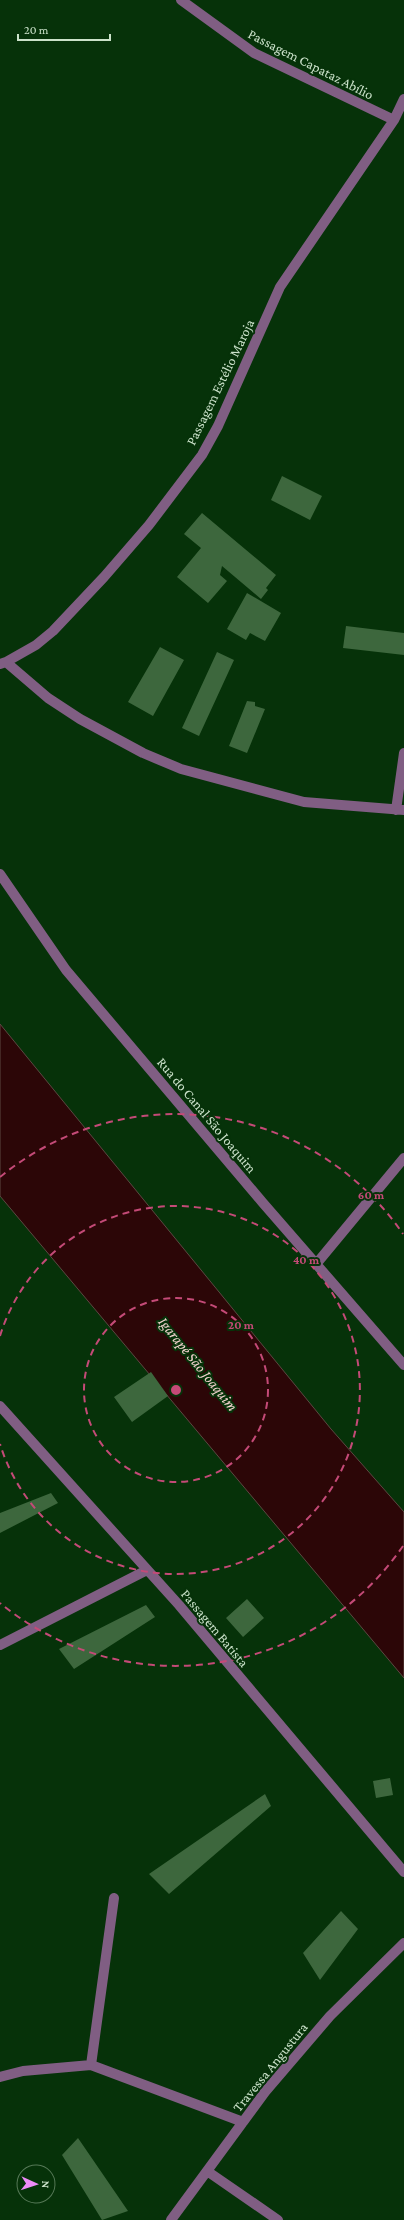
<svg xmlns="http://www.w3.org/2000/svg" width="404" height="2220" viewBox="0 0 404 2220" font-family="'Crimson Pro',serif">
<rect width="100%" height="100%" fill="#063209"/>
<path fill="#2c0607" stroke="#5c4842" d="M0 1024 331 1429 404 1512V1678L0 1196Z"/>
<path fill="#3d673d" d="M282 476 322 496 310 520 271 500Z
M202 513 276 575 266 588 268 590 261 599 222 566 220 575 227 581 208 603 177 577 201 548 184 534Z
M247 593 281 613 265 641 250 633 246 640 227 629Z
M346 626 404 633V655L343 648Z
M160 647 184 660 153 716 128 702Z
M217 652 234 660 199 736 182 728Z
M247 701 255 702V706L265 709 247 753 229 746Z
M151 1372 168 1396 132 1422 114 1397Z
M51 1493 58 1503 0 1533V1513Z
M247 1599 264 1618 243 1637 226 1618Z
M146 1605 155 1617 74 1669 59 1649Z
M390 1778 393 1795 376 1798 373 1781Z
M265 1794 271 1806 169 1894 149 1874Z
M341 1911 358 1929 320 1980 303 1953Z
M78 2138 128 2211 102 2220 62 2155Z"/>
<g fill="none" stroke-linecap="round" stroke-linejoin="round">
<path stroke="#805e83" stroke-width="10" d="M181 0 254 53 394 120
M6 662 36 645 53 631 104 577 149 525 202 455 218 426 280 287 394 120 404 99
M0 664 6 662 48 698 80 719 143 753 181 769 304 802 404 810
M396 810 404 753
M0 874 66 970 263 1203 404 1365
M317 1263 404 1158
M0 1406 179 1605 404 1872
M0 1645 147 1570
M91 2065 114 1898
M0 2077 23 2071 91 2065 243 2122
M207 2171 278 2220
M171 2220 265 2092 330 2016 404 1943"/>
</g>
<g fill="none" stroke="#c44a77" stroke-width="2" stroke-dasharray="7 5">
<circle cx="176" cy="1390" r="92"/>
<path d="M0 1336A184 184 0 1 1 0 1444"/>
<path d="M403 1546A276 276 0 0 1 0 1603M0 1177A276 276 0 0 1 403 1234"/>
</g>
<g text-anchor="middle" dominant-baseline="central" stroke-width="4" stroke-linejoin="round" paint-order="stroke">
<g font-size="14" fill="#cbe2ca" stroke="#063209">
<text transform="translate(311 64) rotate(27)">Passagem Capataz Abílio</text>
<text transform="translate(220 382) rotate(-64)">Passagem Estélio Maroja</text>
<text transform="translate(207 1115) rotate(50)">Rua do Canal São Joaquim</text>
<text transform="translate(215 1628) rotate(50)">Passagem Batista</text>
<text transform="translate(270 2067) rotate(-51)">Travessa Angustura</text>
</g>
<g font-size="15" font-style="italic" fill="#f5d4d1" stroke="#063209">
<text transform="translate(198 1364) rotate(51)">Igarapé São Joaquim</text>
</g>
</g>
<circle cx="176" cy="1390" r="6" fill="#c44a77" stroke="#063209" stroke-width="2"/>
<g font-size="12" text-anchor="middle" font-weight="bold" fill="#c44a77" stroke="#063209" stroke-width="4" stroke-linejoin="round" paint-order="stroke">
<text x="371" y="1199">60 m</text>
<text x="306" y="1264">40 m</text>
<text x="241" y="1329">20 m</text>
</g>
<g transform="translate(36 2184) rotate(93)"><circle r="19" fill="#063209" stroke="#557856"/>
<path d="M0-3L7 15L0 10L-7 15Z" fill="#ee8bf8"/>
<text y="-6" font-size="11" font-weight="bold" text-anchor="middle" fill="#cbe2ca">N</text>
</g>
<path d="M18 34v6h92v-6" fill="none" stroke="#cbe2ca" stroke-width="2"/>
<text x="24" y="34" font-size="12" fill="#cbe2ca" stroke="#063209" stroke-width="3" paint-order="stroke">20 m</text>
</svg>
